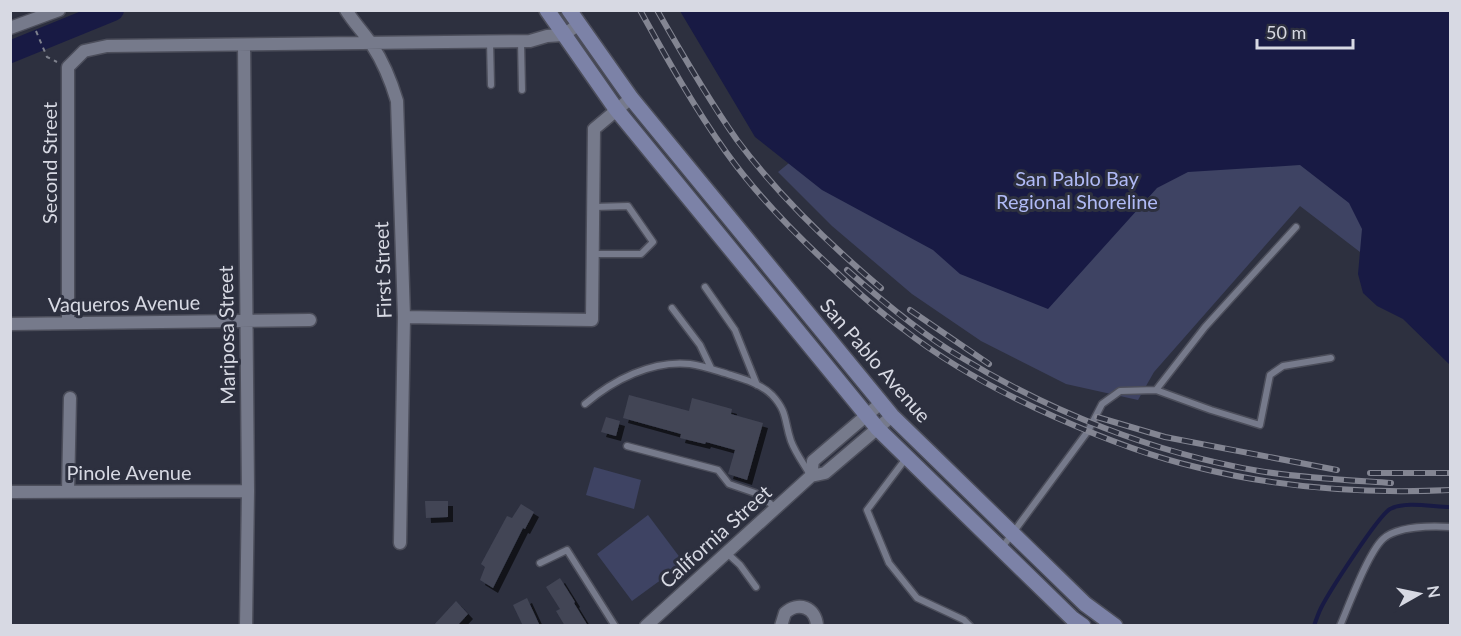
<svg xmlns="http://www.w3.org/2000/svg" width="1461" height="636" viewBox="0 0 1461 636" font-family="Lato,sans-serif">
<defs>
<filter id="shadow"><feDropShadow dx="5" dy="5" stdDeviation="0" flood-color="#0009"/></filter>
</defs>
<rect width="100%" height="100%" fill="#2d303f"/>
<path fill="#3e4363" d="M1450 11V321L1300 206 1154 372 1138 400 1066 384 981 341 912 294 832 226 778 172 789 163Z
M594 467 641 480 634 509 586 495Z
M648 515 684 563 632 601 597 554Z"/>
<path fill="#181a44" d="M680 11H1450V365L1403 319 1377 306 1363 293 1358 274 1362 229 1349 203 1300 165 1188 172 1157 188 1048 309 960 274 933 250 822 190 755 137Z"/>
<g fill="none" stroke-linecap="round" stroke-linejoin="round">
<path stroke="#181a44" stroke-width="4" d="M1314 626C1316 620 1318 614 1321 608 1329 592 1378 516 1390 509 1406 501 1433 507 1450 507"/>
<path stroke="#181a44" stroke-width="22" d="M10 52 113 10"/>
</g>
<path fill="#424555" filter="url(#shadow)" d="M629 395 689 411 692 398 732 409 731 414 763 423 747 480 728 474 735 450 706 442 705 444 680 438 681 434 623 418Z
M606 417 620 421 616 436 601 432Z
M425 501H448V517L426 518Z
M521 504 534 512 525 529 523 528 493 588 480 580 485 567 481 564 507 516 512 518Z
M560 578 575 602 574 603 588 626H565L556 611 560 609 546 587Z
M527 598 540 626H523L513 605Z
M456 601 468 614 457 626H433Z"/>
<g fill="none" stroke-linecap="round" stroke-linejoin="round">
<g stroke="#4c4e5b" stroke-width="9">
<path id="service" d="M490 42 491 85
M521 42 522 90
M593 254H641L653 242 628 206 594 207
M705 287 735 330 757 385
M672 308 700 345 711 368
M1156 390 1205 327 1296 227
M585 404C613 380 652 360 690 364 704 366 717 371 731 375 744 379 761 384 772 395 788 412 784 421 791 441 795 452 803 463 809 473
M627 446 718 470 729 484 761 495 775 508
M907 457 867 510 889 563 917 598 964 620 970 626
M1001 549 1088 431 1102 404 1120 391 1156 390 1211 410 1260 425 1270 375 1283 366 1331 358
M727 553 740 565 756 587
M540 563 567 550 615 626
M1340 626C1349 605 1368 553 1383 539 1397 526 1432 526 1450 527"/>
</g>
<g stroke="#4c4e5b" stroke-width="15">
<path id="minor" d="M346 10C354 23 364 33 372 45 384 63 391 81 397 101L404 317 400 543
M10 28 59 10
M244 45 248 491 246 626
M404 317 592 320 594 129 631 98
M68 323V67L84 51 107 46 530 41 547 36 563 35 578 25
M10 324 310 320
M811 476 813 461 881 403
M68 491 70 398
M10 492 248 491
M646 626 811 476 825 473 892 416
M781 626 785 613C798 601 816 607 817 626"/>
</g>
<g stroke="#4c4e5b" stroke-width="18">
<path id="secondary" d="M547 10 616 109 878 429 1073 619 1083 626
M569 10 631 98 892 416 1085 604 1115 626"/>
</g>
<path stroke="#7e818d" stroke-width="2" stroke-dasharray="4.5 4.5" stroke-linecap="butt" d="M36 31 47 57 57 62"/>
<use href="#service" stroke="#767a8b" stroke-width="6"/>
<use href="#minor" stroke="#767a8b" stroke-width="12"/>
<use href="#secondary" stroke="#7c82a7" stroke-width="15"/>
<g stroke="#838592" stroke-width="6">
<path id="rail" d="M640 10C667 59 694 107 726 152 756 194 793 232 831 267 854 289 877 310 903 329 949 365 1001 393 1055 417 1100 437 1148 456 1196 467 1279 488 1365 494 1450 490
M657 10C682 54 708 99 737 140 778 195 829 244 881 288
M847 270C880 299 921 334 959 356 1050 412 1154 453 1259 471 1303 478 1347 480 1391 483
M910 310 989 364
M1097 417 1165 437 1337 470
M1370 473H1450"/>
</g>
<use href="#rail" stroke="#2d303f" stroke-width="4" stroke-dasharray="11" stroke-linecap="butt"/>
</g>
<g text-anchor="middle" dominant-baseline="central" stroke-width="6" stroke-linejoin="round" paint-order="stroke">
<g font-size="20" fill="#d7d9e3" stroke="#2d303f">
<text transform="translate(49 163) rotate(-90)">Second Street</text>
<text transform="translate(382 270) rotate(-92)">First Street</text>
<text transform="translate(124 303) rotate(-1)">Vaqueros Avenue</text>
<text transform="translate(226 335) rotate(-91)">Mariposa Street</text>
<text transform="translate(876 360) rotate(49)">San Pablo Avenue</text>
<text x="129" y="472">Pinole Avenue</text>
<text transform="translate(715 536) rotate(-42)">California Street</text>
</g>
<g font-size="20" fill="#b0baf6" stroke="#2d303f">
<text x="1077" y="178">San Pablo Bay<tspan x="1077" dy="23">Regional Shoreline</tspan></text>
</g>
</g>
<rect width="1461" height="636" fill="none" stroke="#d7d9e3" stroke-width="24"/>
<g transform="translate(1419 594) rotate(81)" stroke="#2d303f" stroke-width="4.5" paint-order="stroke">
<path d="M0-4.5L10 22L0 15L-10 22Z" fill="#d7d9e3"/>
<text y="-9" font-size="16" font-weight="bold" text-anchor="middle" fill="#d7d9e3">N</text>
</g>
<path d="M1257 39v9h96v-9" fill="none" stroke="#d7d9e3" stroke-width="3"/>
<text x="1266" y="39" font-size="18" fill="#d7d9e3" stroke="#2d303f" stroke-width="4.5" paint-order="stroke">50 m</text>
</svg>
